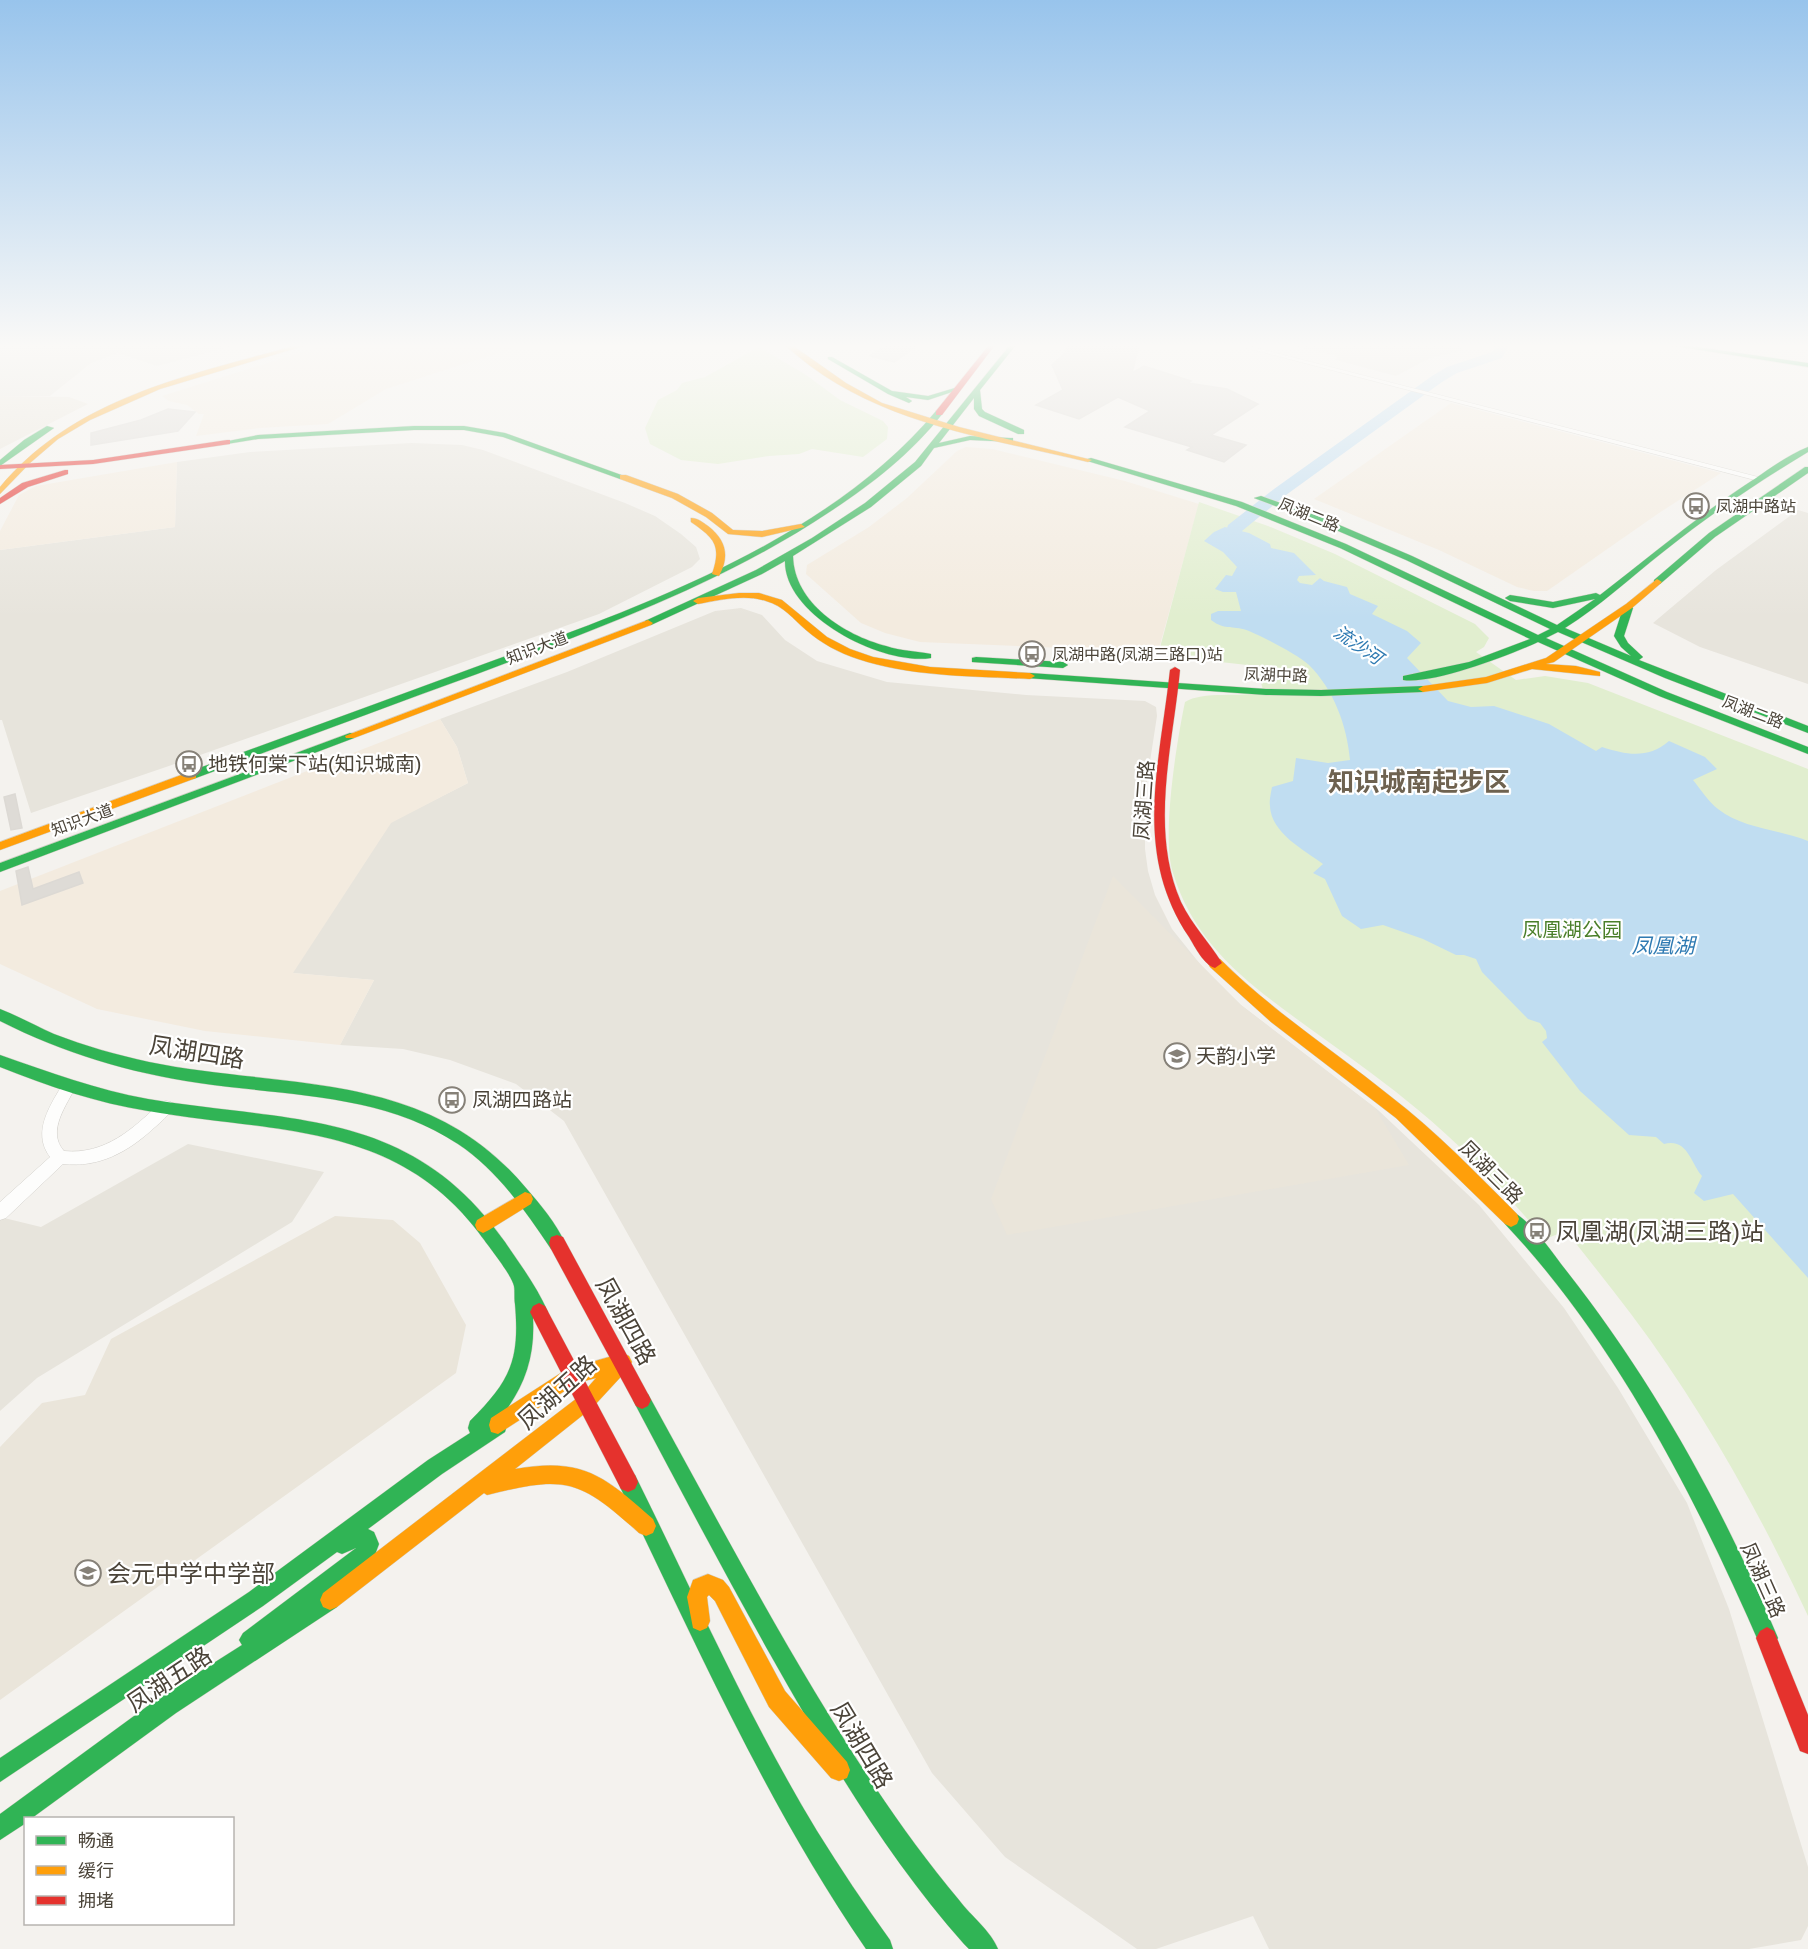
<svg xmlns="http://www.w3.org/2000/svg" width="1808" height="1949" viewBox="0 0 1808 1949" font-family="Helvetica,'Noto Sans SC',sans-serif">
<rect width="100%" height="100%" fill="#f4f2ee"/>
<path fill="#e7e4dc" d="M0 345H237L157 366 118 353 91 363 50 396H0Z
M1289 345H1460L1463 349 1461 351 1430 358 1396 376 1336 360 1337 356Z
M412 443 462 445 483 450 625 503 655 516 681 534 696 547 700 559 692 567 599 614 166 767 31 813 2 720H0V550L175 527 177 462 250 452Z
M1798 510 1808 513V684L1700 647 1653 623 1716 570Z
M741 608 762 615 785 640 817 661 887 682 1026 695 1145 701 1156 707 1157 716 1145 794V849L1148 871 1155 895 1172 929 1208 974 1241 1005 1378 1110 1479 1205 1564 1308 1618 1388 1687 1503 1729 1609 1808 1867V1926L1801 1940 1749 1949H1269L1253 1916 1156 1949H1137L1005 1857 932 1773 564 1121 516 1084 450 1060 403 1049 340 1045 374 980 292 973 391 822 468 783 457 747 440 719 567 672 715 611Z
M188 1144 324 1172 292 1222 37 1378 0 1411V1217L41 1227Z"/>
<path fill="#f3ebdf" d="M325 345H523L386 389 328 424 260 428 196 436 204 414H199L187 405 169 401 162 396Z
M1451 403 1721 473 1659 513 1547 591H1534L1517 587 1439 550 1314 499Z
M966 447 992 449 1125 481 1199 504 1158 652 920 642 885 633 861 623 806 574 807 565 869 527 907 498 957 451Z
M177 462 175 527 0 550V531L19 495 36 486Z
M440 719 457 747 468 783 391 823 293 973 374 980 340 1045 205 1031 97 1009 0 964V891Z"/>
<path fill="#eae5da" d="M0 396 69 397 88 404 0 449Z
M1113 876 1241 1005 1375 1108 1409 1165 1007 1235 991 1199Z
M335 1216 393 1220 420 1243 466 1325 456 1373 0 1700V1447L42 1403 85 1395 111 1339Z"/>
<path fill="#e1eecf" d="M759 347 806 375 840 400 883 421 888 427 887 439 863 457 812 449 799 454 769 456 718 464 681 460 650 444 645 428 658 400 677 390 682 383 705 377Z
M1199 502 1268 526 1335 554 1475 624 1489 638 1484 647 1476 652 1516 680 1545 676 1588 683 1808 769V1616C1759 1511 1701 1407 1631 1314 1610 1286 1588 1259 1566 1231L1545 1239C1505 1193 1465 1148 1417 1109 1387 1084 1355 1061 1323 1038 1260 992 1197 952 1173 873 1161 837 1177 740 1185 702 1202 691 1242 697 1264 693L1256 666 1158 655Z"/>
<path fill="#c0ddf1" d="M1225 527 1249 533 1270 544 1271 548 1294 553 1316 575 1299 576 1297 580 1300 583 1312 585 1320 578 1324 581 1347 587 1350 594 1378 606 1372 614 1407 631 1421 643 1407 658 1448 701 1471 707 1494 706 1549 724 1596 751 1602 747C1627 755 1648 759 1669 741L1705 757 1717 769 1693 780C1701 790 1709 802 1718 809 1743 829 1779 829 1808 841V1278L1733 1194 1704 1201 1694 1193 1702 1176C1691 1164 1688 1138 1664 1144L1656 1137 1629 1135 1580 1091 1542 1042 1547 1038 1546 1031 1540 1023 1528 1019 1482 972 1476 959 1464 955H1456L1423 939 1383 925 1361 929 1342 916 1325 879 1313 873 1323 864C1304 850 1271 833 1270 806 1269 800 1271 793 1272 787L1293 781 1296 758 1328 763 1350 760C1347 726 1334 690 1309 665 1297 654 1265 638 1249 631 1235 625 1225 631 1211 620V614L1218 611H1241L1236 592H1223L1215 589 1226 575 1232 576 1237 567 1223 552 1204 541 1214 532Z"/>
<g fill="none" stroke-linecap="round" stroke-linejoin="round">
<path fill="#c0ddf1" fill-rule="evenodd" d="M1493 345H1507L1508 347 1502 358 1457 373 1442 382 1286 495 1242 531 1240 544 1255 560 1252 564H1240L1222 545 1228 525 1274 489 1432 376 1447 367 1492 352 1495 348Z"/>
</g>
<path fill="#dedbd6" stroke="#dcd9d4" stroke-width="1.5" d="M886 345H919L894 362 870 356Z
M1067 345H1139L1132 373 1144 366 1191 381 1188 383 1227 389 1258 404 1211 435 1246 445 1224 462 1187 450 1192 447 1125 427 1150 411 1118 397 1079 419 1036 405 1063 390 1052 365 1065 353Z
M168 409 195 412 178 431 91 445V433L141 420Z
M15 794 22 828 11 830 4 797Z
M28 867 33 889 79 872 83 883 22 905 16 871Z"/>
<g fill="none" stroke-linecap="round" stroke-linejoin="round">
<g stroke="#d2d0cb" stroke-width="1">
<path id="street" d="M1235 345H1245L1762 478 1755 480Z
M69 1080 74 1082 76 1086C67 1105 46 1131 64 1151 105 1155 133 1129 161 1102L166 1101 171 1102 174 1107C169 1115 161 1122 154 1128 128 1152 99 1168 63 1164L6 1218 0 1220V1202L50 1157C31 1132 51 1104 64 1082Z"/>
</g>
<g stroke="#d3cfc5" stroke-width="1">
<path id="fast" d="M1010 345H1016L980 390 982 409 985 412 1024 430V434H1018L979 416 974 409V398L939 443 970 436 1010 438H1013V442L970 440 934 448 921 466 871 507 793 556C794 603 844 635 886 646 901 651 916 651 931 654V658C883 666 784 616 785 561L762 574 651 625H645V621L756 570 812 538 865 503 915 462Z
M1668 345H1684L1808 363V367Z
M828 357H832L892 391 928 396 958 387 961 389 928 400 906 397 912 401 909 403 888 394 828 359Z
M936 411 943 413C912 453 872 484 831 511 722 584 599 628 477 674 383 708 290 743 196 778L192 779 186 775 188 772C283 738 378 703 473 668 632 610 825 544 936 411Z
M47 426 54 428 0 466V460L24 440Z
M414 426H464L505 433 627 477 620 479 503 437 464 430H414L258 439 227 444 223 442 258 435Z
M1808 447V452C1758 482 1709 515 1663 552 1630 578 1600 606 1565 628L1631 656 1621 647 1614 636 1623 608 1631 606 1633 608 1624 636 1628 643 1643 657 1639 660 1808 726V733L1665 678 1558 632 1546 638 1667 692 1808 747V754L1659 696 1538 642C1510 655 1432 685 1403 680V676L1469 662 1530 639 1340 548 1236 506 1084 460 1091 458 1242 502 1346 544 1538 635 1550 629 1406 560 1317 522 1254 498 1261 496 1323 518 1412 556 1557 625 1595 599 1553 608 1510 601 1505 598 1510 595 1553 602 1596 593 1600 595C1652 555 1701 513 1756 478 1772 467 1790 454 1808 447Z
M1805 467H1808V473L1715 537 1660 584H1654V580L1709 533Z
M976 657 1063 662 1068 665 1063 668 972 662V658Z
M1030 673 1266 689 1321 690 1423 686 1428 689 1423 692 1321 696 1266 695 1026 678 1025 676Z
M350 733 354 734V738L0 872V863Z
M0 1009C18 1016 36 1026 54 1034 85 1046 117 1055 149 1062 286 1090 426 1068 526 1188 540 1204 556 1223 565 1243L563 1249 557 1251 551 1249C525 1210 497 1170 458 1144 382 1093 286 1096 199 1083 130 1073 63 1053 0 1021Z
M0 1055C49 1072 97 1090 148 1099 292 1123 411 1108 505 1242 520 1264 537 1287 548 1312L545 1318 539 1321 533 1318C535 1357 525 1386 501 1417L505 1418 507 1425 505 1432 442 1474 368 1529 374 1532 379 1544 373 1560 333 1591 337 1593 340 1600 337 1607 176 1713 32 1818H26V1823L0 1840V1814L160 1697 242 1645 239 1640 243 1633 356 1548 342 1554 337 1552 263 1606 0 1782V1758L249 1592 428 1460 470 1433 468 1428 470 1421C510 1381 520 1361 515 1304 514 1299 515 1291 514 1286 512 1275 486 1243 479 1233 394 1121 272 1133 148 1111 97 1103 48 1086 0 1067Z
M1511 1211C1528 1218 1550 1249 1561 1264 1651 1377 1722 1505 1778 1638L1774 1645 1767 1649 1760 1645C1697 1500 1615 1340 1505 1224L1503 1219 1505 1214Z
M642 1391 648 1394C721 1526 791 1661 875 1787 901 1826 929 1864 959 1900 971 1916 991 1931 998 1949H969L964 1944C886 1856 827 1755 770 1654 724 1572 680 1489 636 1406L633 1400 636 1394Z
M628 1472 635 1475C694 1594 748 1717 817 1831 840 1868 864 1904 890 1940L893 1949H866C767 1805 697 1646 621 1489L618 1482 621 1475Z"/>
</g>
<g stroke="#d3cfc5" stroke-width="1">
<path id="slow" d="M297 345H307L160 389 90 420 58 439 30 463 0 494V487C75 397 190 375 297 345Z
M785 345H792L846 383 882 403 959 427 1092 460 1088 462C983 437 867 422 785 345Z
M620 475H626L678 494 712 513 733 530 762 531 801 524 805 527 762 537 728 534 706 517 672 498 620 479Z
M691 518C698 518 702 522 708 526 726 540 730 556 719 576L712 574C722 545 714 538 691 522Z
M1657 579 1662 582 1660 584 1632 608 1554 662 1546 664 1576 666 1600 672V676L1532 669 1487 683 1423 692 1418 689 1423 686 1486 677 1546 658 1626 604Z
M739 593H759L782 600 827 637 850 649 873 657 930 667 1030 673 1035 676 1030 679C973 676 912 677 858 659 839 653 821 643 806 630 793 619 784 606 766 601 744 594 720 600 698 604L693 601 698 598Z
M648 620 653 623 651 625 354 738H346L345 736Z
M192 771 196 772V778L0 850V842Z
M1215 958 1220 959C1272 1011 1333 1050 1390 1096 1436 1131 1476 1173 1517 1214L1519 1219 1517 1224 1511 1227 1505 1224 1396 1118 1271 1022 1210 967 1208 963Z
M525 1192 531 1194 533 1199 531 1204 489 1230 483 1233 477 1230 475 1225 477 1220Z
M623 1353 629 1356 632 1362 629 1368 593 1407 515 1469C583 1457 604 1476 653 1519L656 1526 653 1533 646 1536 639 1533C579 1479 566 1475 487 1495L484 1493 337 1607 330 1610 323 1607 320 1600 323 1593 581 1395 596 1378 577 1383 498 1434 491 1432 489 1425 491 1418 567 1369Z
M708 1574 723 1580 729 1587 785 1691 847 1762 850 1770 847 1778 839 1781 831 1778 769 1707 715 1601 709 1595 707 1597 710 1621 707 1628 700 1631 693 1628 687 1597 693 1580Z"/>
</g>
<g stroke="#d3cfc5" stroke-width="1">
<path id="jam" d="M989 345H995L942 415H936V411Z
M227 440H230V444L93 464 0 469V465L93 460Z
M65 470H68V474L28 487 0 504V498L22 483Z
M1175 667 1180 670C1173 745 1149 829 1181 902 1192 925 1209 942 1222 963L1215 968C1204 965 1195 947 1189 937 1132 852 1160 764 1170 670Z
M557 1235 563 1237 648 1394 651 1400 648 1406 642 1409 636 1406 551 1249 549 1243 551 1237Z
M539 1303 545 1306 635 1475 638 1482 635 1489 628 1492 621 1489 533 1318 530 1312 533 1306Z
M1767 1627 1774 1631 1808 1715V1754L1800 1751 1756 1638 1760 1631Z"/>
</g>
<use href="#street" fill="#fdfdfc" fill-rule="evenodd"/>
<use href="#fast" fill="#30b455" fill-rule="evenodd"/>
<use href="#slow" fill="#ff9f0a" fill-rule="evenodd"/>
<use href="#jam" fill="#e5322d" fill-rule="evenodd"/>
</g>
<linearGradient id="sky" x2="0" y2="1"><stop stop-color="#98c4ec"/><stop offset="0.56" stop-color="#faf9f7"/><stop offset="1" stop-color="#faf9f7" stop-opacity="0"/></linearGradient>
<rect width="1808" height="618" fill="url(#sky)"/>
<defs>
<g id="bus-ring" transform="scale(1.35)"><circle r="9.5" fill="#fff" stroke="#868178" stroke-width="1.5"/><path d="M-5-6H5V4H4V6H2V4H-2V6H-4V4H-5ZM-3.5-4V0h7V-4ZM-3.5 1.2v1.5H-2V1.2ZM2 1.2v1.5H3.5V1.2Z" fill="#868178"/></g>
<g id="school-ring" transform="scale(1.35)"><circle r="9.5" fill="#fff" stroke="#868178" stroke-width="1.5"/><path d="M0-5L7-2L0 1L-7-2ZM-4 1L0 2.5L4 1V4Q0 6-4 4Z" fill="#868178"/></g>
</defs>
<g fill-rule="evenodd">
<use href="#bus-ring" x="1696" y="506"/>
<use href="#bus-ring" x="1032" y="654"/>
<use href="#bus-ring" x="189" y="764"/>
<use href="#school-ring" x="1177" y="1056"/>
<use href="#bus-ring" x="452" y="1100"/>
<use href="#bus-ring" x="1537" y="1231"/>
<use href="#school-ring" x="88" y="1573"/>
</g>
<g text-anchor="middle" dominant-baseline="central" stroke-width="4.5" stroke-linejoin="round" paint-order="stroke">
<g font-size="16" fill="#4b4439" stroke="#fff" text-anchor="start">
<text x="1716" y="506">凤湖中路站</text>
<text x="1052" y="654">凤湖中路(凤湖三路口)站</text>
</g>
<g font-size="16" fill="#4b4439" stroke="#fff">
<text transform="translate(1309 515) rotate(22)">凤湖二路</text>
<text transform="translate(537 648) rotate(-21)">知识大道</text>
<text transform="translate(1276 675) rotate(2)">凤湖中路</text>
<text transform="translate(1753 712) rotate(21)">凤湖二路</text>
<text transform="translate(82 820) rotate(-20)">知识大道</text>
</g>
<g font-size="18" font-style="italic" fill="#2e7ab2" stroke="#fff">
<text transform="translate(1358 645) rotate(34)">流沙河</text>
</g>
<g font-size="20" fill="#4b4439" stroke="#fff" text-anchor="start">
<text x="208" y="764">地铁何棠下站(知识城南)</text>
<text x="1196" y="1056">天韵小学</text>
<text x="472" y="1100">凤湖四路站</text>
</g>
<g font-size="20" fill="#4b4439" stroke="#fff">
<text transform="translate(1144 800) rotate(-86)">凤湖三路</text>
<text transform="translate(1491 1172) rotate(45)">凤湖三路</text>
<text transform="translate(1763 1580) rotate(66)">凤湖三路</text>
</g>
<g font-size="20" fill="#4a7f2a" stroke="#fff">
<text x="1572" y="930">凤凰湖公园</text>
</g>
<g font-size="21" font-style="italic" fill="#2e7ab2" stroke="#fff">
<text x="1663" y="945">凤凰湖</text>
</g>
<g font-size="24" fill="#4b4439" stroke="#fff">
<text transform="translate(197 1052) rotate(9)">凤湖四路</text>
<text transform="translate(626 1321) rotate(61)">凤湖四路</text>
<text transform="translate(557 1392) rotate(-42)">凤湖五路</text>
<text transform="translate(169 1679) rotate(-34)">凤湖五路</text>
<text transform="translate(862 1745) rotate(59)">凤湖四路</text>
</g>
<g font-size="24" fill="#4b4439" stroke="#fff" text-anchor="start">
<text x="1556" y="1231">凤凰湖(凤湖三路)站</text>
<text x="107" y="1573">会元中学中学部</text>
</g>
<g font-size="26" font-weight="bold" fill="#6e6250" stroke="#fff">
<text x="1419" y="782">知识城南起步区</text>
</g>
</g>
<rect x="24" y="1817" width="210" height="108" fill="#ffffff" stroke="#b7b4b0" stroke-width="1.5"/>
<rect x="36" y="1836" width="30" height="9" fill="#30b455" stroke="#b7b4b0" stroke-width="1.5"/>
<text x="78" y="1847" font-size="18" fill="#4b4439">畅通</text>
<rect x="36" y="1866" width="30" height="9" fill="#ff9f0a" stroke="#b7b4b0" stroke-width="1.5"/>
<text x="78" y="1877" font-size="18" fill="#4b4439">缓行</text>
<rect x="36" y="1896" width="30" height="9" fill="#e5322d" stroke="#b7b4b0" stroke-width="1.5"/>
<text x="78" y="1907" font-size="18" fill="#4b4439">拥堵</text>
</svg>
